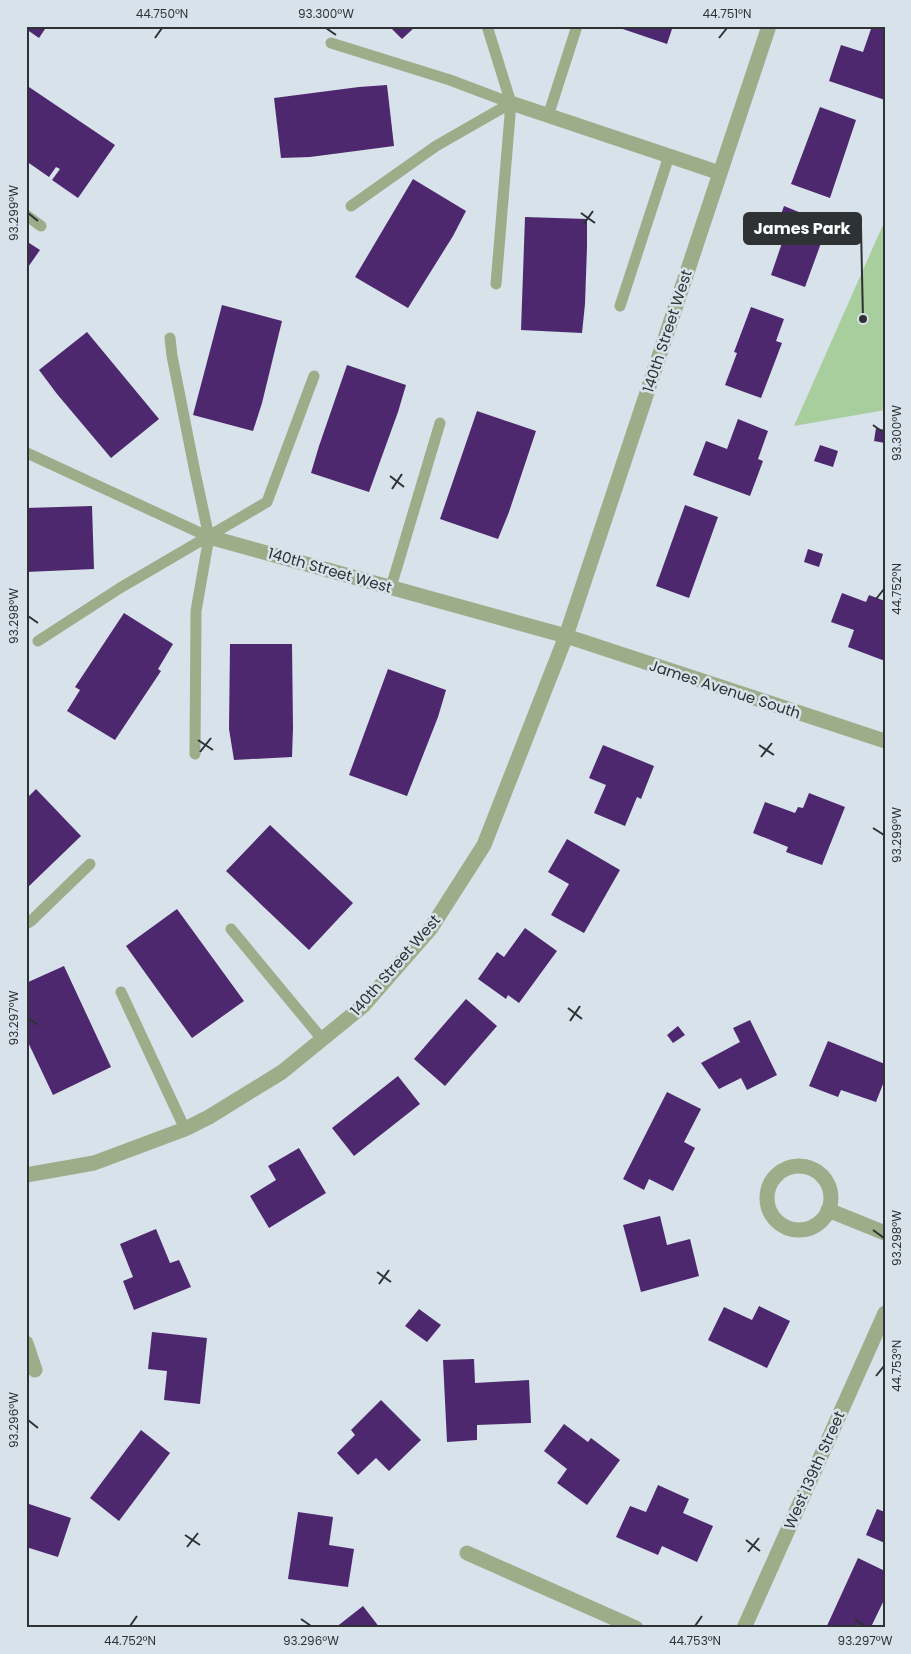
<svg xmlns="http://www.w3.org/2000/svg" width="911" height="1654" viewBox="0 0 911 1654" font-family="Poppins,sans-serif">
<rect width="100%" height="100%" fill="#d7e2ea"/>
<path fill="#a9ce9d" d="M885 221V410L794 426 882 227Z"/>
<path fill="#4e286f" d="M26 26H47L39 38 26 29Z
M389 26H416L402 39Z
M614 26H673L667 44Z
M872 26 885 27V100L829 81 841 45 863 52Z
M26 85 115 145 78 198 52 180 60 169 56 167 49 177 26 161Z
M387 85 394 146 310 157 281 158 274 98 359 87Z
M820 107 856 120 830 198 791 184Z
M413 179 466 211 453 236 408 308 355 277Z
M784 206 828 224 805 287 771 275 783 240 773 237Z
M525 217 587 219V247L585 304 582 333 521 330Z
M26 241 40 250 26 270Z
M222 305 282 321 262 403 253 431 193 415Z
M751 307 784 319 776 341 782 343 761 398 725 385 737 353 734 352Z
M87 332 159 419 111 458 57 394 39 370Z
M347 365 406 385 398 412 369 492 311 473 319 446Z
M477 411 536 431 509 512 498 539 440 519Z
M738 419 768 431 758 459 763 461 750 496 693 475 706 441 727 449Z
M876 428 885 430V443L874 441Z
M820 445 838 451 833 467 814 461Z
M685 505 718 517 689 598 656 586Z
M92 506 94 569 26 572V508Z
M808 549 823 554 819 567 804 562Z
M842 593 866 602 869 595 885 601V661L848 647 854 630 831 622Z
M124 613 173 644 158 669 161 671 115 740 67 711 80 690 75 687Z
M230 644H292L293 728 292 757 234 760 229 729Z
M388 669 446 690 438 717 407 796 349 775Z
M603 745 654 766 641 799 637 797 625 826 594 813 606 785 589 778Z
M36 789 81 836 26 889V799Z
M809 793 845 807 822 865 786 852 788 847 753 833 765 802 795 813 798 807 803 808Z
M270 825 353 903 309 950 226 871Z
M567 839 620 870 584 933 551 915 569 884 548 872Z
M177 909 244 1001 192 1038 126 946Z
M525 928 557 951 519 1003 508 995 506 999 478 979 497 952 504 957Z
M64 966 111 1067 53 1095 26 1038V983Z
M466 999 497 1026 445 1086 414 1059Z
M750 1020 777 1075 747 1090 741 1078 719 1089 701 1063 740 1042 733 1028Z
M678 1026 685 1035 673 1043 667 1035Z
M828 1041 885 1064V1079L876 1102 841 1090 838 1097 809 1086Z
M398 1076 420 1104 354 1156 332 1128Z
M667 1092 701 1109 684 1142 695 1148 673 1191 649 1179 644 1190 623 1179Z
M299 1148 326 1193 269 1228 250 1196 276 1180 268 1166Z
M660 1216 667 1245 690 1239 699 1276 641 1292 623 1225Z
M156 1229 170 1263 179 1260 191 1287 134 1310 123 1281 133 1277 120 1244Z
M759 1306 790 1321 767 1368 708 1340 724 1307 752 1320Z
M419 1309 441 1325 427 1342 405 1326Z
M152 1332 207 1338 200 1404 164 1400 167 1371 148 1369Z
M474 1359 475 1383 529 1380 531 1423 477 1425V1440L447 1442 443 1360Z
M381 1400 421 1440 389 1471 376 1458 358 1475 337 1453 355 1435 351 1430Z
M564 1424 588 1442 591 1438 620 1460 587 1505 557 1483 567 1469 544 1451Z
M141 1430 170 1453 119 1521 90 1498Z
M658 1485 689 1499 683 1513 713 1526 697 1562 662 1546 658 1555 616 1537 630 1506 646 1512Z
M26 1503 71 1518 58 1557 26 1547Z
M877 1509 885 1512V1543L866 1535Z
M298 1512 333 1517 329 1545 354 1549 348 1587 288 1579Z
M858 1558 885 1571V1598L871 1627 867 1625 865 1628H826Z
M363 1606 380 1628H335Z"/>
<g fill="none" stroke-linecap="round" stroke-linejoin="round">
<path stroke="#9dad89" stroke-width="11" d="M487 26 511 103 496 284
M331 43 450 80 511 103
M548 116 577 26
M351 206 436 146 511 103
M26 215 41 226
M620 306 669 156
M170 338 172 356 195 472 209 537 196 611 195 754
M27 453 209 537
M391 587 440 423
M38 641 120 588 267 502 314 376
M26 924 31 921 90 864
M231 929 322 1039
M121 992 185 1129"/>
<path stroke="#9dad89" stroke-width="15" d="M511 103 720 173
M209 537 566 636 885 741
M767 1198a32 32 0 1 1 64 0a32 32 0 1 1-64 0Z
M26 1175 94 1163 185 1129 209 1117 282 1072 363 1006 431 928 484 845 566 636 769 26
M828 1210 885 1233
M26 1343 35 1370
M467 1553 636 1628
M744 1628 885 1313"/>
</g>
<path fill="none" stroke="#2e3235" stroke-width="2" d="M326 28 336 35M155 38 162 28M719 38 727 28M28 213 38 221M581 213 595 223M583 225 593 211M873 425 884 433M390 476 404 487M392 489 402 474M876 599 884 589M28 616 38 623M198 740 213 750M759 745 774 755M200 752 211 738M761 757 772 743M873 828 884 835M568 1008 582 1019M28 1018 38 1025M570 1021 580 1006M873 1230 884 1238M377 1272 391 1282M379 1284 389 1270M876 1376 884 1366M28 1420 38 1428M185 1535 200 1545M746 1540 760 1551M187 1547 198 1533M748 1552 759 1538M301 1619 311 1626M855 1619 865 1626M130 1626 137 1616M695 1626 702 1616"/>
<g text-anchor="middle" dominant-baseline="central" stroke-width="5" stroke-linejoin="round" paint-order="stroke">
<g font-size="15" fill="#2e3235" stroke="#d7e2ea">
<text transform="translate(667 331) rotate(-72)">140th Street West</text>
<text transform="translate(330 570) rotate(16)">140th Street West</text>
<text transform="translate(725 689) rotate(18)">James Avenue South</text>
<text transform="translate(395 965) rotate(-49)">140th Street West</text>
<text transform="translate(814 1470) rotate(-66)">West 139th Street</text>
</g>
</g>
<path fill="none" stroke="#2e3235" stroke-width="2" d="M863 319L861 228"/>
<circle fill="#2e3235" stroke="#d7e2ea" stroke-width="2" cx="863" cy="319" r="5"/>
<rect fill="#2e3235" stroke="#2e3235" stroke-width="2" x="744" y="213" width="117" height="31" rx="5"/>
<g font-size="16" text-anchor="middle" font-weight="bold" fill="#fff">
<text x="802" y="234">James Park</text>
</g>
<rect width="911" height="1654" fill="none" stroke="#d7e2ea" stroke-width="55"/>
<rect x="28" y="28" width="856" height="1598" fill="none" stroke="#2e3235" stroke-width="2"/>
<g font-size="12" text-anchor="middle" fill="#2e3235">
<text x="162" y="18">44.750°N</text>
<text x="326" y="18">93.300°W</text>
<text x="727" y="18">44.751°N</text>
<text transform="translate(14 213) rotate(-90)" y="4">93.299°W</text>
<text transform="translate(897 433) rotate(-90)" y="4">93.300°W</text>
<text transform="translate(897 589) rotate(-90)" y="4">44.752°N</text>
<text transform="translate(14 616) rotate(-90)" y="4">93.298°W</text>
<text transform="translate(897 835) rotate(-90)" y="4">93.299°W</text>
<text transform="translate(14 1018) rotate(-90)" y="4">93.297°W</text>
<text transform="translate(897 1238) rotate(-90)" y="4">93.298°W</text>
<text transform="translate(897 1366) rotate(-90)" y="4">44.753°N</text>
<text transform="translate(14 1420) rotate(-90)" y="4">93.296°W</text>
<text x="130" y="1645">44.752°N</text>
<text x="311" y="1645">93.296°W</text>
<text x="695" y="1645">44.753°N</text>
<text x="865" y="1645">93.297°W</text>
</g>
</svg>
